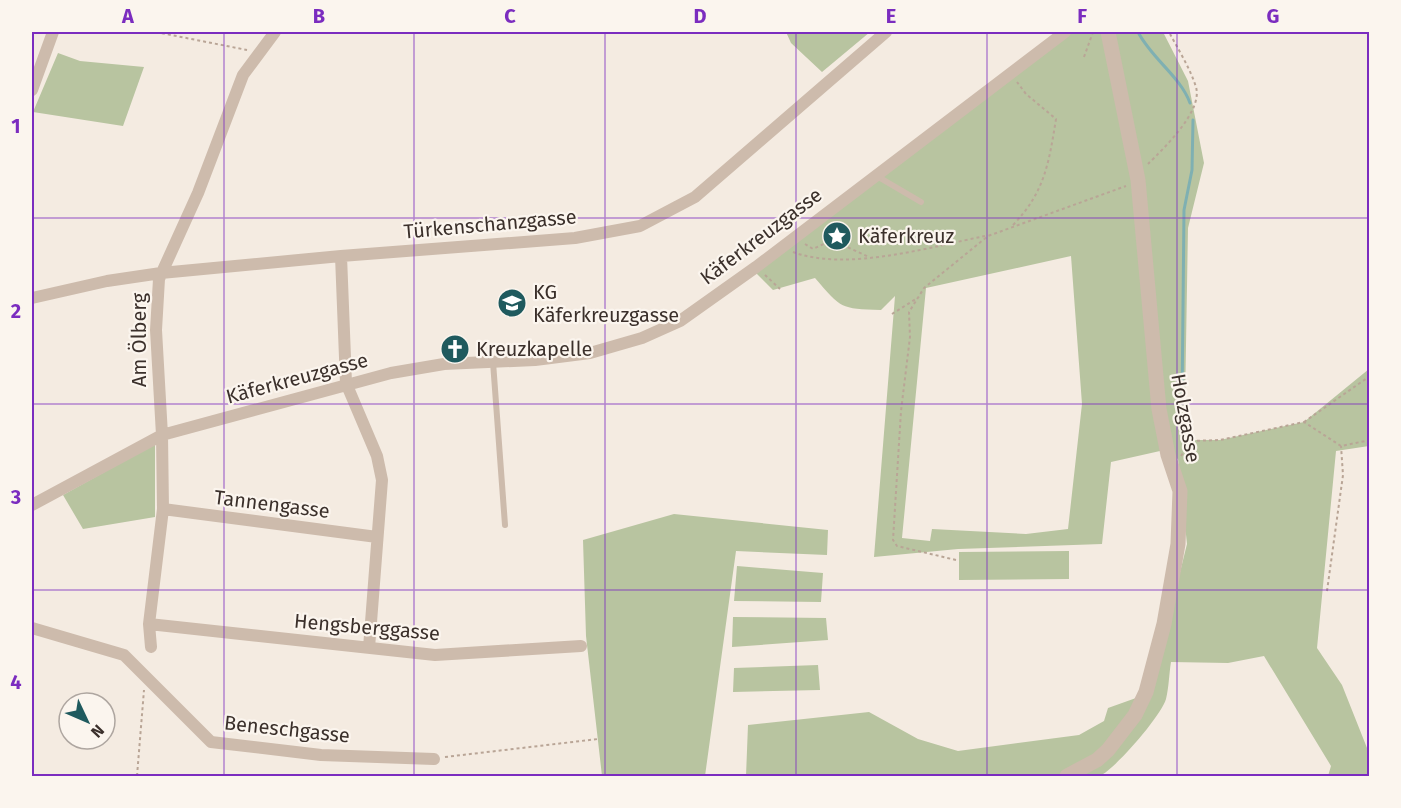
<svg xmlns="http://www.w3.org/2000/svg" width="1401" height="808" viewBox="0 0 1401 808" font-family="'Fira Sans',sans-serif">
<rect width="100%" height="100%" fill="#f4ebe1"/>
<path fill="#b8c4a0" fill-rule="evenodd" d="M786 32H870L822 72 791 43Z
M1072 32H1163L1188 81 1204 163 1188 228 1185 404 1191 440H1220L1304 422 1369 369V446L1336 451 1317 648 1342 685 1369 753V776H1328L1331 766 1264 656 1228 663 1171 662C1169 674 1169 687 1166 699 1161 716 1116 768 1100 776H746L748 725 869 712 918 739 958 751 1079 735 1104 721 1108 708 1150 693 1187 544 1178 459 1160 451 1111 462 1102 544 958 549 874 557 895 296 881 310C840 309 841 308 815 278L773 290 756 273ZM1071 256 1082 404 1068 529 1026 534 932 529 930 541 902 538 926 288Z
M58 53 80 61 144 67 123 126 33 112Z
M155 444V517L83 529 63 495Z
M674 514 828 530 827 555 736 551 705 776H602L586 636 583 540Z
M1069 551V579L959 580V552Z
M737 566 823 573 821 602 734 601Z
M733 617 826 618 828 640 732 647Z
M818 665 820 690 733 692 734 668Z"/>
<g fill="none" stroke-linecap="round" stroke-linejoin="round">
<path stroke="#7fb0b2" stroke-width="3" d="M1138 32C1152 59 1180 76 1190 103
M1182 403 1184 210 1192 170 1193 120"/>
<path stroke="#b9a596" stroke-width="2" stroke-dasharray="3 3" stroke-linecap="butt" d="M156 32 247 50
M1084 57 1093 32
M1148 164C1164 148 1203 111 1196 87 1190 68 1178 49 1169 32
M1013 225C1045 192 1049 162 1056 119L1026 94 1017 82
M805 244 813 249 832 240 869 257
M793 252C846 272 930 247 985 236
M765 275 780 289
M892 314 919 297
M1304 422 1370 376
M1186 426V435L1191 441
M1181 456 1191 441 1220 440 1304 422 1341 446 1370 440
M956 560 897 546 893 540 901 411 910 337 909 312 924 288 988 236 1126 186
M1327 591 1343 475 1341 446
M445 757 598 739
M137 776 144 690"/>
<path stroke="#cdbbac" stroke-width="6" d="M875 175 921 202
M493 362 505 525"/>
<path stroke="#cdbbac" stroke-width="12" d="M32 90 53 32
M341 256 346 383 377 456 382 480 369 648
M32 298 107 281 161 273 341 256 575 238 640 226 695 197 886 32
M32 505 162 435 391 373 444 364 535 360 590 353 642 338 680 321 756 267 1065 32
M163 509 377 537
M149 624 435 655 581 646
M32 628 124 655 211 742 321 755 434 759
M151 647 149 624 163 509 162 435 156 330 159 279 198 193 243 75 275 32"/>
<path stroke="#cdbbac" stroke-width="15" d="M1067 776 1097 760 1108 750 1135 715 1146 692 1164 624 1178 544 1180 491 1168 455 1159 409 1138 180 1108 32"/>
</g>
<path fill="none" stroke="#7b2cbf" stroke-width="1.5" stroke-opacity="0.55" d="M224 32V776M414 32V776M605 32V776M796 32V776M987 32V776M1177 32V776M32 218H1370M32 404H1370M32 590H1370"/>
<defs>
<g id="sight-disc" transform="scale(1.5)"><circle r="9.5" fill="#1f5a5e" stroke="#fbf5ee"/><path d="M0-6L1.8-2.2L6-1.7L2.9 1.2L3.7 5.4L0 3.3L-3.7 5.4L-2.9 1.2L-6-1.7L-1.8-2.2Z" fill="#fff"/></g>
<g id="school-disc" transform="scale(1.5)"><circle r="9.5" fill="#1f5a5e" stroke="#fbf5ee"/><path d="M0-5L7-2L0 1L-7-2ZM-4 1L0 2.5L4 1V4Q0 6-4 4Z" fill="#fff"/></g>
<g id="church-disc" transform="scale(1.5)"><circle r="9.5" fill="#1f5a5e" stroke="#fbf5ee"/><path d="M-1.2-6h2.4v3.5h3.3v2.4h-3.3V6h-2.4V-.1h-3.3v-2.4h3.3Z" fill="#fff"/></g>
</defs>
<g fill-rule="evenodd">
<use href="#sight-disc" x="837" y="236"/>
<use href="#school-disc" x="512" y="303"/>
<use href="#church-disc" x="455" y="349"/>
</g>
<g text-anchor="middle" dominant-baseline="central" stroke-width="4.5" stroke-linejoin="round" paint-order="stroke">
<g font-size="20" fill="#3b302b" stroke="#fbf5ee">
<text transform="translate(490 224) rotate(-5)">Türkenschanzgasse</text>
<text transform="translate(761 236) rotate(-37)">Käferkreuzgasse</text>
<text transform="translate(139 340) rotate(-90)">Am Ölberg</text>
<text transform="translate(297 378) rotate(-15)">Käferkreuzgasse</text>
<text transform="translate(1186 418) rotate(80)">Holzgasse</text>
<text transform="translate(272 504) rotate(7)">Tannengasse</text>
<text transform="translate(367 627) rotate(5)">Hengsberggasse</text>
<text transform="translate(287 729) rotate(6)">Beneschgasse</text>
</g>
<g font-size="20" fill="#3b302b" stroke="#fbf5ee" text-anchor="start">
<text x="858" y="236">Käferkreuz</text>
<text x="533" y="292">KG<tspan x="533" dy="23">Käferkreuzgasse</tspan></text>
<text x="476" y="349">Kreuzkapelle</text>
</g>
</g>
<rect width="1401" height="808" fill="none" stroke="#fbf5ee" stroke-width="66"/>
<g transform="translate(87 721) rotate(134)"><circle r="28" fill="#fbf5ee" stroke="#aea6a0" stroke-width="1.5"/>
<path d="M0-4.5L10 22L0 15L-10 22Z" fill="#1f5a5e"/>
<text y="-9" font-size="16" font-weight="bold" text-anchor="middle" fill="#3b302b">N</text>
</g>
<rect x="33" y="33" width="1335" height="742" fill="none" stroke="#7b2cbf" stroke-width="2"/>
<g font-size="20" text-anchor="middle" font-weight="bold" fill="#7b2cbf">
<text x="128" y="23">A</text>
<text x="319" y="23">B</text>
<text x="510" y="23">C</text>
<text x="700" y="23">D</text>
<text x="891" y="23">E</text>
<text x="1082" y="23">F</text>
<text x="1273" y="23">G</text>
<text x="16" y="133">1</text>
<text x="16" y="318">2</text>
<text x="16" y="504">3</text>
<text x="16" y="689">4</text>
</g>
</svg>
